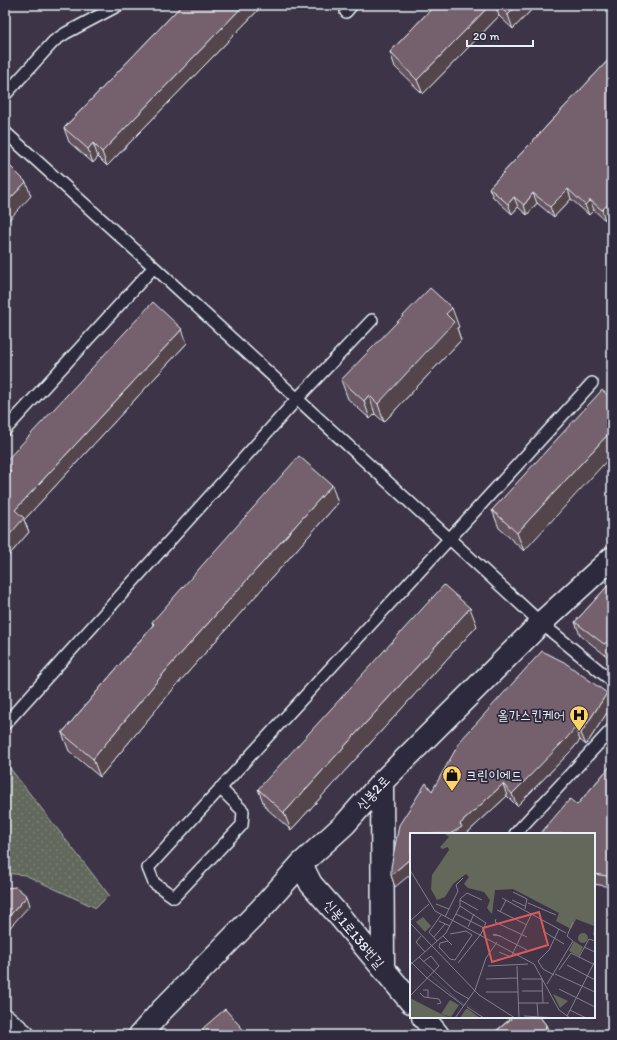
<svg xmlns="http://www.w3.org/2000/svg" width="617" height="1040" viewBox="0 0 617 1040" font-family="Itim,'Poor Story',sans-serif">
<defs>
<pattern id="grass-dots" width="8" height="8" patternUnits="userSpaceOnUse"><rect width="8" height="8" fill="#64685b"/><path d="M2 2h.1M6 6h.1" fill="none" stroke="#7a7e73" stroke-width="1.8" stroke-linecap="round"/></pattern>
</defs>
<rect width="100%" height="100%" fill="#3d3547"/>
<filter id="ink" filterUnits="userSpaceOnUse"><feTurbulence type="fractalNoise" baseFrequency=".025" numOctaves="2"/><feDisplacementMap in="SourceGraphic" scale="8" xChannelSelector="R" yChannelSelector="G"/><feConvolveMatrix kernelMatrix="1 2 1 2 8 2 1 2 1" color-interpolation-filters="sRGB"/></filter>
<g filter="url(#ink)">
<path fill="url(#grass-dots)" stroke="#a6acaa" d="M9 767 109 895 96 908 25 875 5 873V771Z"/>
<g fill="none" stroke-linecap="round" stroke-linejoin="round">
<g stroke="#e8f1f8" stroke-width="14">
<path id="service" d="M346 12 352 5
M5 95 54 41 66 33 119 5
M5 132 154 267 541 623 612 681
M5 430 154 267
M5 724 297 399 372 320
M220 788 243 811 242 825 174 897 154 883 148 868C295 705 445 545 592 383
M515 834 612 729"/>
</g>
<g stroke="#e8f1f8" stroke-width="25">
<path id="minor" d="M5 1020 23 1035"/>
</g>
<g stroke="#e8f1f8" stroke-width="25">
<path id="tertiary" d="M382 782 383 968
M301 864 311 884 341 918 411 1002
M423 1017 438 1035
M140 1035 162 1010 260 910 301 864 345 824 382 782 541 623 612 558"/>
</g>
<use href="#service" stroke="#2f2a3d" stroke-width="11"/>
<use href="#minor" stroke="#2f2a3d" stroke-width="22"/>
<use href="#tertiary" stroke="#2f2a3d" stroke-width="22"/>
</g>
<path fill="#65535e" stroke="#e8f1f8" d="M182 5H263L107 166 98 157 93 163 69 142 64 128Z
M435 5H536L513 29 499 16 423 94 395 67 390 52Z
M612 56V214L605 220 594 210 589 215 571 199 554 217 537 203 527 215 518 207 512 214 493 197 489 188Z
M459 327 457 328 461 340 384 422 375 414 370 419 348 399 341 380Z
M187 343 24 520 29 532 5 560V479L7 477 5 471V462Z
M612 399 524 551 499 528 492 510Z
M338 503 175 687 100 777 69 751 62 733 153 625 152 622Z
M612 581V657L609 658 580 635 575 622Z
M477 626 291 830 265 807 258 789Z
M612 705 586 745 580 740 571 751 517 806 507 796 466 834H411L395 887 391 875 432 791Z
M612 764V887H611L594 884V834L577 805Z
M506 1017H540L546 1025 550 1035H491L509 1020Z
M202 1029 248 1035H205Z"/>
<path fill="#52444c" stroke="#e8f1f8" d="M244 5H263L107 166 102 152Z
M490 5H495L499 16 423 94 417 80Z
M518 5H536L513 29 508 15Z
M93 143 98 157 93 163 88 149Z
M26 182 31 196 5 224V204Z
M568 189 571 199 554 217 550 207Z
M533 193 537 203 527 215 524 205Z
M514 197 518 207 512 214 508 204Z
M590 200 594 210 589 215 585 205Z
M608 204 612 214 605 220 602 210Z
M452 308 459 327 457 328 461 340 384 422 378 404 446 314Z
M182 329 187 343 24 520 29 532 5 560V540L15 510Z
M369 395 375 414 370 419 364 401Z
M612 430V455L524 551 517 533Z
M332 485 338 503 175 687 100 777 93 759 168 668Z
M470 608 477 626 291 830 284 813Z
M607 693 612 705 586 745 581 733Z
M575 728 580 740 571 751 517 806 512 794Z
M503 784 507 796 466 834H450L460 824Z
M411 858V874L395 887 391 875Z
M612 871V887H611L607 876Z
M27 896 30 905 5 933V921Z
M546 1025 550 1035H543Z"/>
<path fill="#75616d" stroke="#e8f1f8" d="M182 5H244L102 152 93 143 88 149 64 128Z
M435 5H490L417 80 390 52Z
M498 5H518L508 15Z
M612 56V207L608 204 602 210 590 200 585 205 568 189 550 207 533 193 524 205 514 197 508 204 489 188Z
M5 161 26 182 5 204Z
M430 288 452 308 446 314 454 322 378 404 369 395 364 401 341 380Z
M153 302 182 329 15 510 24 518 5 540V479L11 472 5 466V462Z
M602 390 612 399V430L517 533 492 510Z
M299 456 332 485 168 668 93 759 62 733 154 624 152 622Z
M612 581V640L604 644 575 622Z
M444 585 470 608 284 813 258 789Z
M542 651 564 662 607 693 581 733 575 728 566 739 512 794 503 784 460 824 462 827 450 834H411V858L391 875V867L399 825 426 783 432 791 461 740Z
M612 764V871L607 876 594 874V834H540L570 799 577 805Z
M5 887 6 888 16 887 27 896 5 921Z
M225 1009 248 1035H208L202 1029Z
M510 1017H540L546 1025 543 1035H491L511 1019Z"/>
</g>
<defs>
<g id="hospital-pin" transform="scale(1)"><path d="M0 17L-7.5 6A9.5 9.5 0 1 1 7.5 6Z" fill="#ffd166" stroke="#2f2a3d"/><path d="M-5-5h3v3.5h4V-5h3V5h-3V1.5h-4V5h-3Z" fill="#111"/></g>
<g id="shop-pin" transform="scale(1)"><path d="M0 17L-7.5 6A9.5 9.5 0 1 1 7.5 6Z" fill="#ffd166" stroke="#2f2a3d"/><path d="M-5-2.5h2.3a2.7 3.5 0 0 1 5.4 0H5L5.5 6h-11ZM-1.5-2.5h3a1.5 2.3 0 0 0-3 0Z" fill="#111"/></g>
</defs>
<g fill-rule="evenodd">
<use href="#hospital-pin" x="579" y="715"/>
<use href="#shop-pin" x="452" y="775"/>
</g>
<g text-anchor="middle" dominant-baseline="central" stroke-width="3.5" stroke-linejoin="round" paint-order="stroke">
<g font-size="14" fill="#e8f1f8" stroke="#2f2a3d" text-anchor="end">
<text x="565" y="715">올가스킨케어</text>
<text x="466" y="775" text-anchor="start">크린이에드</text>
</g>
<g font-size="14" fill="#e8f1f8" stroke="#2f2a3d">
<text transform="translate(373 793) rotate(-47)">신봉2로</text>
<text transform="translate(354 934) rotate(50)">신봉1로138번길</text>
</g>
</g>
<g transform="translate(410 833)">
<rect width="185" height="185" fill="#3d3547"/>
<path d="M164 108 173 114 169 123 159 118ZM143 161 158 168 150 175ZM40 167 49 172 41 184 31 181Z" fill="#64685b"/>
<path d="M34 0H185V103L183 102 184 93 166 86 161 96 146 88 149 80 103 56 85 57 82 81 77 75 80 67 74 59 58 55 54 51 59 44 56 41 43 51 35 64 27 67 21 56 22 42 39 17 38 14 32 16 30 14 39 4ZM0 165 31 181 41 185H0ZM56 176H58L70 185H50Z" fill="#64685b"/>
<path d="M13 84 21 93 15 99 6 89ZM168 105a5 5 0 1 1 10 0a5 5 0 1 1-10 0Z" fill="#64685b"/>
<path d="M0 122 48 167 81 185 47 167Z" fill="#566680"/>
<path fill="none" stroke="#81808e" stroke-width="1" d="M0 37 25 78 124 131 149 177 160 185M103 59 117 66 115 76M92 65 156 100M50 67 68 77M102 67 115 73M118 70 146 82M26 71 39 76M50 73V66L57 60 72 67M87 77 117 92M90 79 96 67M46 81 74 95M35 84 48 58 46 52 53 45M86 86 85 89 117 104M0 88 19 71M29 88 40 93M0 90 69 162 105 185M58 94 64 81M133 98 154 111M11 103 6 109 15 119M33 103 42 112M90 103 83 102 84 101 90 103 117 117M24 104 35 91M27 108 19 99 31 82M38 108 30 110 29 114 40 126 45 127 62 102 56 98 40 101M174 114 185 119M89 119 101 124 122 80M9 124 45 158 59 166M169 124 179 106 185 108M0 128 17 145 54 173M0 132 36 100 50 73 76 90 71 101 48 130M157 132 185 147M78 133 118 131M107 133 109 185M149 137 161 120 185 132M145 141 185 159M144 142 133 136 128 128 139 117 149 96M76 146 107 145M112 146H132L133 170M137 151 163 108 157 103 163 89M149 156 185 174M13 157H18V165M112 158H133M76 159H108M10 160 14 164 29 166 31 170 27 171M0 163 29 133 21 123 13 129M108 170H139M127 170 128 183M57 174 74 185M160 177 176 185M114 183 148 185M157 183 185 128M45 185 65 157 76 125 87 109"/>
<path fill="#da5a5c" fill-opacity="0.15" stroke="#da5a5c" stroke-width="2" d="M129 79 138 112 82 129 73 95Z"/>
<rect width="185" height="185" fill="none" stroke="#e8f1f8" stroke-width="2"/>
</g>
<rect width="617" height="1040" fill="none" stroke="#2f2a3d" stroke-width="20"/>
<rect x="10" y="10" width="597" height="1020" fill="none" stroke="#e8f1f8" stroke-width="1.5" filter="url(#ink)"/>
<path d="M467 40v6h66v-6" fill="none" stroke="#e8f1f8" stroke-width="2"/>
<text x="473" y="40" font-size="12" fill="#e8f1f8" stroke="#2f2a3d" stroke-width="3" paint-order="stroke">20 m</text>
</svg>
